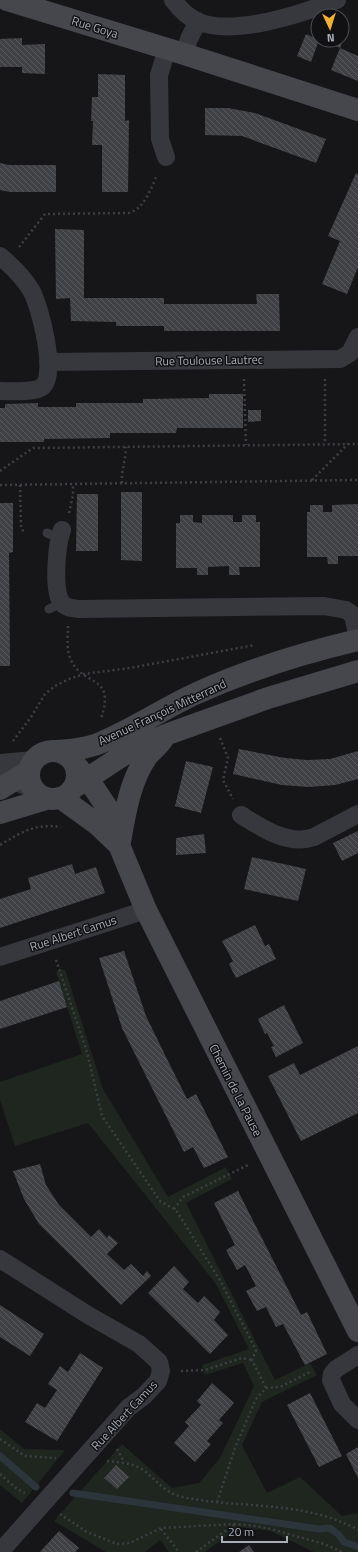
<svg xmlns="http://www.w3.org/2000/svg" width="358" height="1552" viewBox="0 0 358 1552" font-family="'Titillium Web',sans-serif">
<defs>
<pattern id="building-back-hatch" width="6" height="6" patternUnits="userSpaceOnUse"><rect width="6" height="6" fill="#404145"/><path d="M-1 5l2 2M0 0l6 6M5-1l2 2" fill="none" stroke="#595a5e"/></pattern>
</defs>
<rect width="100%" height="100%" fill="#161618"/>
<path fill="#1e261f" d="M65 969 103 1089 168 1197 226 1167 232 1179 186 1203 275 1380 310 1363 317 1375 262 1402 242 1445 267 1493 300 1477 342 1516 358 1513V1552H314L270 1531 239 1527 205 1552H169L160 1540 145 1552H106L54 1521 122 1444 172 1488 199 1483 220 1458 254 1386 243 1363 205 1375 202 1365 249 1349 216 1284 88 1123 15 1146 0 1100V1082L82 1054 56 972Z
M0 1429 24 1449 65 1450 22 1503 0 1485Z"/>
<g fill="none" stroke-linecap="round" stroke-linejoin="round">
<path stroke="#2c353c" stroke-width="7" d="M0 1456 36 1487
M73 1493 319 1529 330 1528 339 1535 344 1542 358 1547"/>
</g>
<path fill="url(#building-back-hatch)" d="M342 25 349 27 340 48 328 43 329 40H342Z
M306 34 319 40 311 62 297 56Z
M22 38V45L45 44V74L22 73V67H0V39Z
M340 48 358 56V81L331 70Z
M98 74 125 75V121L129 120 128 192H102V145H92L93 121H91L92 97H98Z
M205 108H228L255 113 326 139 316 163 242 136 205 135Z
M0 163 9 165H56V192H10L0 190Z
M356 173 358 174V267L347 294 322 284 340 241 328 236Z
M55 229 84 230V298H164V304H257L256 294H279L280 331H164V326H116V322L71 321 70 298 56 299Z
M209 394H243V428H177L176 433H110V438L44 439V442H0V408H5V404L38 403V407H76V403H143V399L209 398Z
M248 410H261V421L248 422Z
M121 492H142V561L121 560Z
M77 494H98V551H76Z
M0 503H13V552L9 553 10 666H0Z
M358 504V556H338V564H328L327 557H307V512H310V505H323V512H332V505Z
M180 515H193V522L202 523V515H233V522H242V515H256V522H260V567H239L240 575H229V566L208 567V575H197V568H176V523H180Z
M239 749 285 758 307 760 330 759 358 751V779L335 785 309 787 282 785 233 774Z
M186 761 213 767 201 813 175 806Z
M358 831V853L342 861 333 843Z
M204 834 206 853 176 855V838Z
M252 857 306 869 298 901 244 889Z
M72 864 75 874 96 867 105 893 0 928V899L31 889 28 878Z
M255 925 265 946 269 944 276 959 236 978 229 964 233 961 222 941Z
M124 951 146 1016 166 1057 187 1099 196 1094 228 1157 204 1168 193 1147 184 1152 122 1028 99 958Z
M59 981 67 1007 0 1029V1001Z
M284 1005 303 1043 276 1057 271 1047 274 1046 267 1033 265 1034 258 1019Z
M358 1046V1113L301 1141 268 1076 294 1063 300 1075Z
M40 1164 46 1185 59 1205 91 1237 99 1229 107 1238 109 1235 118 1243 107 1254 124 1270 131 1264 143 1276 147 1271 151 1276 121 1305 39 1224 24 1199 13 1171Z
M238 1191 301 1315 307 1312 327 1354 305 1365 283 1324 276 1327 266 1307 257 1311 246 1291 256 1286 245 1265 237 1270 226 1250 235 1245 214 1203Z
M174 1266 189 1282 183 1289 198 1303 204 1296 220 1312 214 1320 228 1335 210 1354 148 1293Z
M0 1305 44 1334 30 1356 0 1337Z
M80 1353 103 1368 57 1441 25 1422 37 1403 45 1408 57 1390 48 1384 60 1366 68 1372Z
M212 1383 234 1403 219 1420 223 1423 207 1441 211 1444 195 1462 174 1443 189 1426 185 1422 201 1405 197 1401Z
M310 1393 342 1456 319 1467 287 1405Z
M358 1447V1478L346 1454Z
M116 1465 129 1477 117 1489 104 1478Z
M59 1531 79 1548 75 1552H40Z
M249 1545 254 1552H239Z"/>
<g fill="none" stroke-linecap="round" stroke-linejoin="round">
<path stroke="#3d3f44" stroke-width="2.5" stroke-dasharray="2 3" stroke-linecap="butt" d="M19 247 45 214 129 213C145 208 151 188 157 175
M244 379 246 445
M325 379V444
M0 471 33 448 358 444
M312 480 348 444
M122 483C121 471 126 459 126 447
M0 485 358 480
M20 485 21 527 24 533
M69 513 73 495V484
M68 626C68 637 66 650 71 660 84 688 116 673 101 719
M220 738 228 758 223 780 233 799
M13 741 31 717 45 694 55 686 69 679 84 674 130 668 255 645
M0 845C22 832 35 823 61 827
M56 960 87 1052 102 1116 160 1201 176 1210 221 1282 256 1350 252 1360 266 1388
M174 1209 183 1197 250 1164
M181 1371 205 1370 242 1358 252 1360
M0 1439 25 1456 56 1458
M117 1449 124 1462
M107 1461C118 1462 130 1463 140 1468 156 1478 162 1492 182 1497 240 1509 305 1500 358 1530
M0 1474 17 1489 25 1493
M217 1502 235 1448 256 1399 266 1388 280 1387 312 1371
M60 1514 87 1532 117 1544 130 1543 161 1528 235 1524 256 1526 271 1529 324 1544 342 1552
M161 1529 179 1552
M196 1552 235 1524"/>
<path stroke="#37383d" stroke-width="9" d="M47 533 59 538
M49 609 62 603"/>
<path stroke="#37383d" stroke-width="18" d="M173 0C179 8 189 18 199 22 235 36 302 14 337 0
M184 54 189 39 198 21
M166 157 160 139 159 75 167 49
M0 256C12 266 23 277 31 290 40 306 58 375 42 387 34 393 10 391 0 391
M48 362 340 359 350 353 358 337
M62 530C57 543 52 592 62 603 66 608 72 608 79 609L324 606 346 610 353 615 358 638
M0 763 34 760
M0 774 34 790
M241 815C262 828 288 846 314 837L358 814
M0 957 146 910
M0 1259 88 1315 139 1344 159 1362 161 1371 158 1381 144 1396 128 1408 0 1552
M358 1355 336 1369 332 1374 331 1380 342 1404 358 1420"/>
<path stroke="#45474d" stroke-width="22" d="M7 0 184 54 358 110
M29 775a24 24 0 1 1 48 0a24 24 0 1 1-48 0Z
M56 751C70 750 86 749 100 743 134 729 164 708 197 693 248 670 303 653 358 640
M75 764 94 788 108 809 115 826 119 845 146 910 358 1331
M76 786 131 750 168 734 268 698 358 671
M0 789 29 771
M61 798 97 824 119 845
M0 813 46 799
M120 842C125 813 130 780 148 755 153 750 159 745 163 739"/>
</g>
<g text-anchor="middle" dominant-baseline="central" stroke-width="3" stroke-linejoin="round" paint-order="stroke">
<g font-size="12" fill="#a8adb8" stroke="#111113">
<text transform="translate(95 27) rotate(17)">Rue Goya</text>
<text transform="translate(209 360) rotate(-1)">Rue Toulouse Lautrec</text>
<text transform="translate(162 712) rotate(-25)">Avenue François Mitterrand</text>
<text transform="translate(73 933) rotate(-18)">Rue Albert Camus</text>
<text transform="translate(236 1090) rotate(63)">Chemin de La Pause</text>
<text transform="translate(124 1415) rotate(-47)">Rue Albert Camus</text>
</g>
</g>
<g transform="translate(330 28) rotate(176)"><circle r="19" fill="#111113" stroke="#4d4f55"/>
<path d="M0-3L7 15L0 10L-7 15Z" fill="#f2b134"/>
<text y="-6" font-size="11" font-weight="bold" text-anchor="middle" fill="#a8adb8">N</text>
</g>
<path d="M222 1536v6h65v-6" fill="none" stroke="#a8adb8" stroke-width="2"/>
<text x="228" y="1536" font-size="12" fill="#a8adb8" stroke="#111113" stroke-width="3" paint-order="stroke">20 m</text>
</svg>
